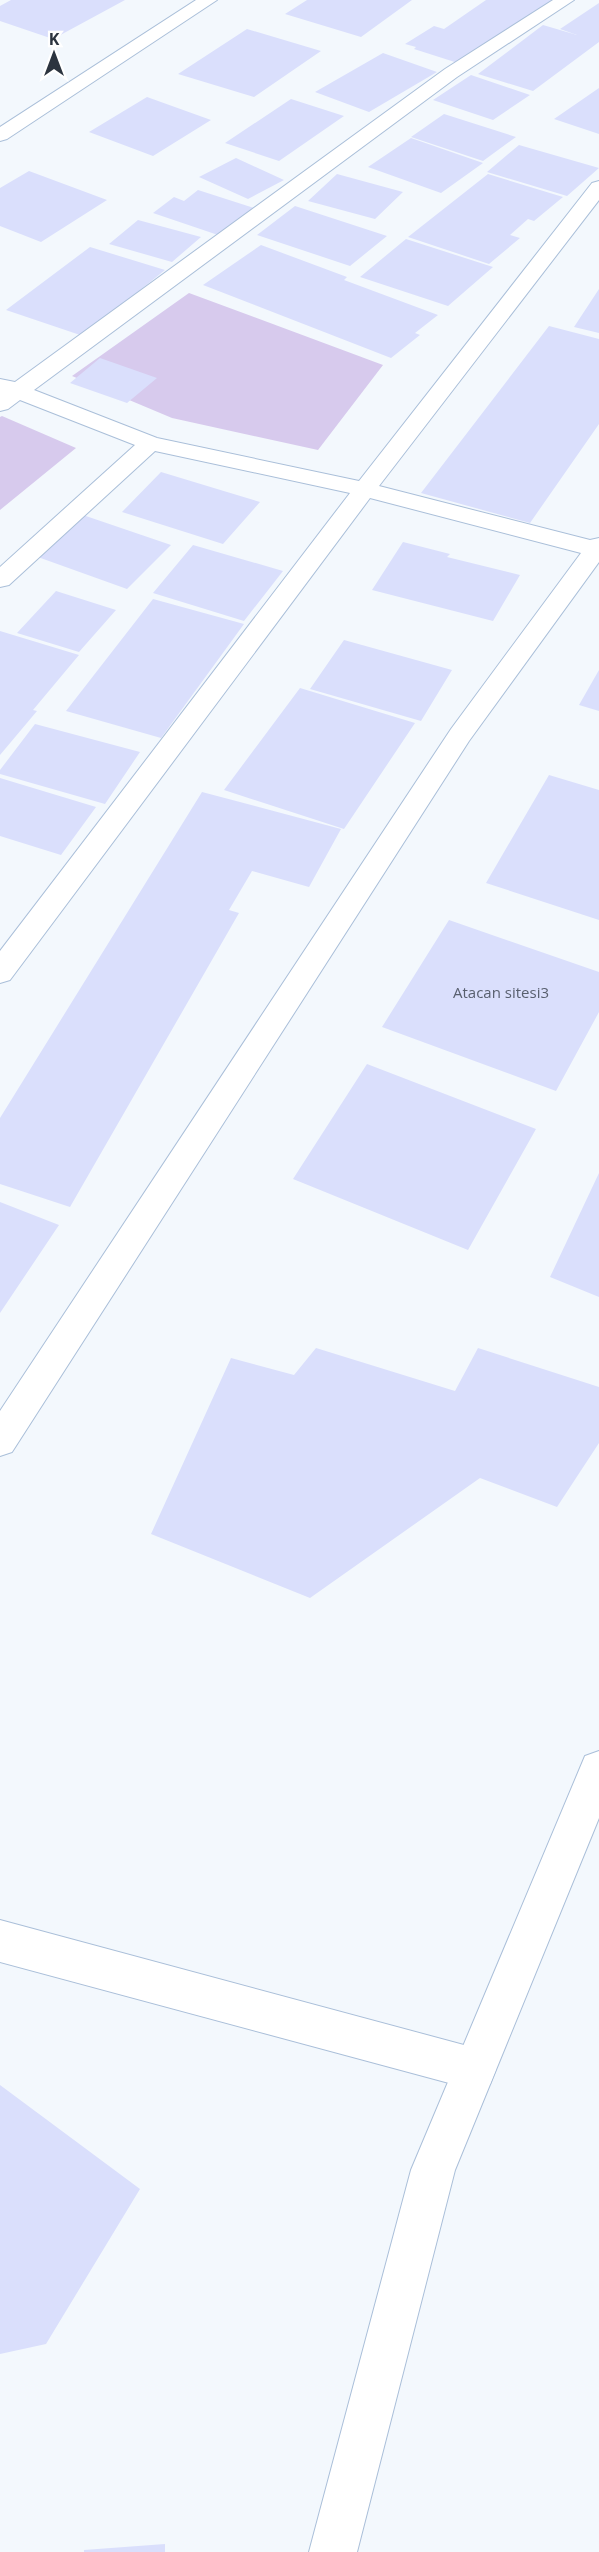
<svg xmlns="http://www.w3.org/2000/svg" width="599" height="2552" viewBox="0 0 599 2552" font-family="'Open Sans',sans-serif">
<rect width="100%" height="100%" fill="#f3f8fd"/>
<path fill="#d7caed" d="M189 293 383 365 318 450 172 418 72 376Z
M2 416 76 448 0 510V417Z"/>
<path fill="#dadffc" d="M11 0H125L53 39 0 21V6Z
M307 0H412L361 37 285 14Z
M486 0H552L461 64 414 49 416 47 405 44 434 26 444 29Z
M599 3V42L533 91 478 74 543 25 577 35 560 29Z
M247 29 321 51 254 97 178 74Z
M383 53 437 72 369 112 315 92Z
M471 75 530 95 493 120 433 100Z
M599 88V134L554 119Z
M147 97 211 120 153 156 89 132Z
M291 99 344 116 279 161 225 143Z
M444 114 516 137 483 161 411 137Z
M411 138 483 163 441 193 368 167Z
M519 145 599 168 567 196 487 172Z
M236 158 284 180 248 199 199 177Z
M29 171 107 200 41 242 0 226V188Z
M337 174 403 192 375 219 308 201Z
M488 174 563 197 534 221 528 219 510 235 520 238 489 264 408 237Z
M198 190 254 208 218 235 153 213 174 197 184 201Z
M295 206 387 236 350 266 257 235Z
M138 220 201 237 172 262 109 244Z
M406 239 493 267 448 306 360 277Z
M261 245 347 277 344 280 438 315 415 333 420 335 391 358 203 285Z
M90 247 165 270 83 336 6 310Z
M599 289V333L574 327Z
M549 326 599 339V424L530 523 421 493Z
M100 358 157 378 127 403 70 383Z
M161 472 260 502 223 544 122 512Z
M80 514 171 545 127 589 35 556Z
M403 542 450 554 447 557 520 575 493 621 372 590Z
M193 545 283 571 244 621 153 593Z
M56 591 116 610 79 652 17 633Z
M153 599 244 624 161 738 66 711Z
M0 631 79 655 33 710 37 711 0 755Z
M344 640 452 670 421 721 310 689Z
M599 670V711L579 705Z
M300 688 415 723 344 829 224 790Z
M35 724 140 752 105 804 0 774V770Z
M549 775 599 790V920L486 883Z
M0 778 96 807 61 855 0 836Z
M202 792 341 829 309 887 252 871 229 910 239 913 70 1207 0 1184V1118Z
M449 920 599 972V1012L556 1091 382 1027Z
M367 1064 536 1129 468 1250 293 1179Z
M599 1173V1297L550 1277Z
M0 1202 59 1225 0 1313Z
M316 1348 455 1391 478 1348 599 1387V1443L557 1507 480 1478 310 1598 151 1534 231 1358 294 1375Z
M0 2085 140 2189 46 2344 0 2354Z
M165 2544V2552H84V2550Z"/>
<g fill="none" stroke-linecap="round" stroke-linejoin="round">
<g stroke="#aabfd9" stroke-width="2">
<path id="minor" d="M196 0H217L7 139 0 141V127Z
M553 0H574L457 77 34 390 157 438 359 481 592 183 599 181V200L379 486 590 540 599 538V562L469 741 12 1452 0 1456V1411L451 729 581 553 370 498 10 980 0 983V951L350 493 155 451 9 585 0 587V567L135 445 20 400 8 409 0 411V379L15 382 445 69Z
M0 1920 475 2048 490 2054 496 2069 490 2084 475 2090 0 1962Z"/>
</g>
<g stroke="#aabfd9" stroke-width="2">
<path id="tertiary" d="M599 1751V1818L455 2170 357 2552H309L411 2170 585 1756Z"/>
</g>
<use href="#minor" fill="#fff" fill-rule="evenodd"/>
<use href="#tertiary" fill="#fff" fill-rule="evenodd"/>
</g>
<g text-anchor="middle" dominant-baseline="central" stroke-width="5" stroke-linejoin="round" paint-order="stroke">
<g font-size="15" fill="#585f6e">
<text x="501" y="992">Atacan sitesi3</text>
</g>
</g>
<g transform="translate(54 54)" stroke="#ffffff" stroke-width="4.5" paint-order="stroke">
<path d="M0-4.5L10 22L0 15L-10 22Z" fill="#2c343f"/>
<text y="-9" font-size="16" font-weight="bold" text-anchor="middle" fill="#2c343f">K</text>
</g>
</svg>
